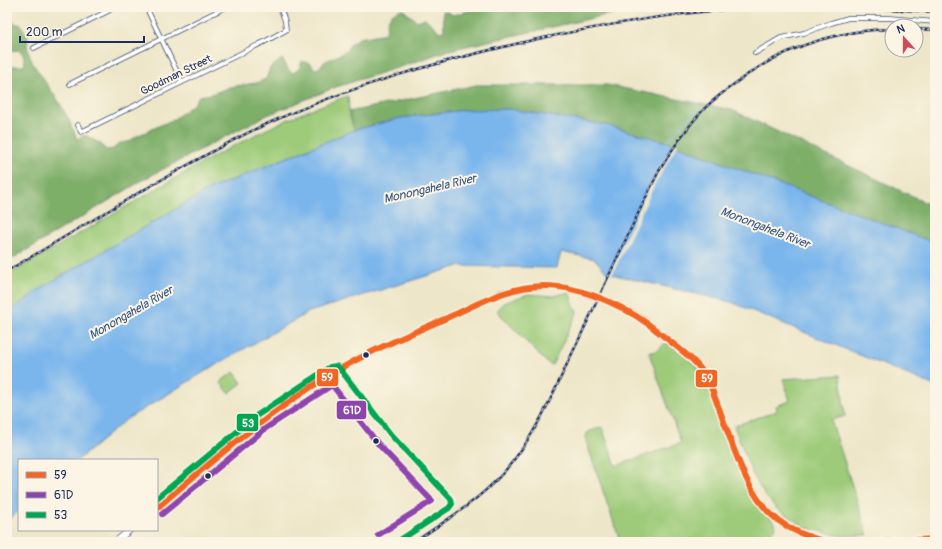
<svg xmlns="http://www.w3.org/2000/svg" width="942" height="549" viewBox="0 0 942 549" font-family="Pangolin,sans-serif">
<rect width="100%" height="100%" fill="#fcf5e5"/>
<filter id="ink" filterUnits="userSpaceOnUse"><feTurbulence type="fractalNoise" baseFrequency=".025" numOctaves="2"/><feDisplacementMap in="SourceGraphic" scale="8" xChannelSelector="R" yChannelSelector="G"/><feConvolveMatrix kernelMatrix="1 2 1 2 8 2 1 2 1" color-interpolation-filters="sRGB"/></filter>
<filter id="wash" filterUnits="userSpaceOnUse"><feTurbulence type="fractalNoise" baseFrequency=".012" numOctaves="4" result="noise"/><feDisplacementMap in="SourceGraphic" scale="16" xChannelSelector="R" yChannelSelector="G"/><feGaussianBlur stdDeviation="0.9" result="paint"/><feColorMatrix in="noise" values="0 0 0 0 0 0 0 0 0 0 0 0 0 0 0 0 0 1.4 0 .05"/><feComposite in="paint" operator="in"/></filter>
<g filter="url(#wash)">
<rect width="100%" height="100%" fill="#ede6c8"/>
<path fill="#9dcb79" stroke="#5c7d6c" d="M348 96 349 112 354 130 208 190 46 285 7 313V276C58 246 108 217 160 187 220 152 282 118 348 96Z
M569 292 577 313 552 365 546 362 497 311 504 303 528 294 554 296Z
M669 343 697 366 706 379 743 480C748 491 754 501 762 509 768 515 773 519 776 527L771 534 764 538 625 542 619 538 585 438 588 432 602 427 616 466 681 443 649 353 658 350 664 344Z
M234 372 242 383 229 393 220 382Z
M840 375 845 416 831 420 868 535 841 536 807 528 777 509 764 494 752 473 734 426 777 411 776 406 790 401 783 379Z"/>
<path fill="#7eaf69" stroke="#4c6f64" d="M475 7H667L611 14 449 50 406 65 336 87 265 116 148 177 7 262V66H23L25 64 24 57 21 51C16 49 12 52 7 50V11C11 19 11 23 21 25L28 38 27 47 33 64 59 102 68 118 77 139 85 135 101 144 106 150 113 149 120 143 128 142 137 136 174 119 194 104 199 96 212 94 230 87 256 83 266 79 270 68 282 59 289 70 293 73 299 69 302 61 311 64 315 69 319 68 324 62 345 52 351 44 359 38 386 33C387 19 388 14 402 9L417 21 425 18 440 32 444 31 443 11 448 12 453 15 473 10Z
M476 85H607L732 110 935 207V243L667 142 606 125 509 109 464 110 401 118 354 130 349 112Z"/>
<path fill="#7ab6ec" stroke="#4a72a5" d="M509 109 606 125 667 142 935 243V386L731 302 607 273 595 259 561 252 557 268 459 266 309 312 209 369 127 419 78 460H19V511L7 521V313L46 285 208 190 354 130 401 118 464 110Z"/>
<path fill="#ede6c8" d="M675 143 678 144 655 184 611 277 608 276 651 182Z"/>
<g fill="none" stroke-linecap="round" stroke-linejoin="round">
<path stroke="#7ab6ec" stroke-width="1" d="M666 143 698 107"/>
</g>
</g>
<g filter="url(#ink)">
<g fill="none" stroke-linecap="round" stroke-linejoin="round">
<g stroke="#3a4a6e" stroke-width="5.5">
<path id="street" d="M7 7H8
M146 7 182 82
M34 48 116 7
M755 53 781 38 804 33 831 23 848 18H890L935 22
M70 84 226 7
M78 125 81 132 264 42 286 30 285 21 280 7"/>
</g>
<g stroke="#3a4a6e" stroke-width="7">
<path id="secondary" d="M157 508C214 460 270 411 334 373 387 342 445 320 501 293 545 281 566 285 608 302 619 306 631 311 641 318 650 324 659 332 667 339 683 351 699 362 708 380 717 402 725 424 733 446 738 458 742 471 748 483 763 515 793 535 827 542
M115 542 130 530
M881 542 935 539"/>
</g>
<use href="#street" stroke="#fff" stroke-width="4"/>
<use href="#secondary" stroke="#fff" stroke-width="5.5"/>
<g stroke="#1b2f5e" stroke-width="2.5">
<path id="rail" d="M856 7 935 12
M916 29 935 30
M7 271C50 246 92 220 135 195 177 171 218 147 262 126 349 86 440 61 533 40 614 23 692 9 774 7
M414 542C446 521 478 501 504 472 533 439 550 401 568 362 599 299 627 234 659 171 672 149 686 128 704 109 712 101 720 95 729 88 777 50 831 30 892 29"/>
</g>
<use href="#rail" stroke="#fcf5e5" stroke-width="1" stroke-dasharray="3" stroke-linecap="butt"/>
<g stroke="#fcf5e5" stroke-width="9">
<path id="bus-1" d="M157 508C213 460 269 412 332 374 369 351 410 334 449 317 480 303 509 286 544 286 584 286 632 309 662 335 679 349 697 360 708 380 718 404 726 428 735 452 755 503 771 528 827 542
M881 542 935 539"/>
</g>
<g stroke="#fcf5e5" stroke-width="9">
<path id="bus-2" d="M162 514 266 428 332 385 379 445 432 501 378 535"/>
</g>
<g stroke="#fcf5e5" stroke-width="9">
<path id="bus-3" d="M157 498 256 416 330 367 336 366 340 369 391 435 451 499 452 504 449 508 397 542"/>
</g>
<use href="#bus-1" stroke="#f26522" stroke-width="6"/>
<use href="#bus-2" stroke="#8e44ad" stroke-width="6"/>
<use href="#bus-3" stroke="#00a651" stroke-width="6"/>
</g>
</g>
<g fill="#1b2f5e" stroke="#fcf5e5" stroke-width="1.5">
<circle cx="366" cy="355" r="3.5"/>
<circle cx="376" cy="441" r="3.5"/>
<circle cx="208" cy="476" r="3.5"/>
</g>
<g text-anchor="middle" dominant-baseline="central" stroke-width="4" stroke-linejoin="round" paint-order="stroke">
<g font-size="11" fill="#1b2f5e" stroke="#fcf5e5">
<text transform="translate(176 75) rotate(-26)">Goodman Street</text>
</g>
<g font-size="12" font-style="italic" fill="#385889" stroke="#fcf5e5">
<text transform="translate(430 189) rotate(-13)">Monongahela River</text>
<text transform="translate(765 228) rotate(21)">Monongahela River</text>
<text transform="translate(131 313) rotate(-30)">Monongahela River</text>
</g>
</g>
<g stroke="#fcf5e5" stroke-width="1.5">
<rect x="316" y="368" width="23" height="19" rx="4" fill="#f26522"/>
<rect x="695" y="369" width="23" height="19" rx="4" fill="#f26522"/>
<rect x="336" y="400" width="31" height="20" rx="4" fill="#8e44ad"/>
<rect x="236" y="413" width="23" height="19" rx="4" fill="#00a651"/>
</g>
<g font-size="11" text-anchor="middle" font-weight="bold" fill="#fff">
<text x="327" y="381">59</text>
<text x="707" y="382">59</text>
<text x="352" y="414">61D</text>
<text x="248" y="427">53</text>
</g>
<rect width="942" height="549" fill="none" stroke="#fcf5e5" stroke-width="24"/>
<rect x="18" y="459" width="140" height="72" fill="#fcf5e5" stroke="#a2a6af"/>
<rect x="26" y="472" width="20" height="6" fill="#f26522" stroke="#a2a6af"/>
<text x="54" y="479" font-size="12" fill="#1b2f5e">59</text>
<rect x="26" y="492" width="20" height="6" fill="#8e44ad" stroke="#a2a6af"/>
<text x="54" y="499" font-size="12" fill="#1b2f5e">61D</text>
<rect x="26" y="512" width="20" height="6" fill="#00a651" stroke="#a2a6af"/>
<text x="54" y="519" font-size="12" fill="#1b2f5e">53</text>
<g transform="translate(904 38) rotate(339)"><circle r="19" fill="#fcf5e5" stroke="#a2a6af"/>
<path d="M0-3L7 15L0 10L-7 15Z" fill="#d1495b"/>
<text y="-6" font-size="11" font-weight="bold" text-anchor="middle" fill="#1b2f5e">N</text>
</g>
<path d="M20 36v6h124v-6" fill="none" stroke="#1b2f5e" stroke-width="2"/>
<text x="26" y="36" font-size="12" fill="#1b2f5e" stroke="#fcf5e5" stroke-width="3" paint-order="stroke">200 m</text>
</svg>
